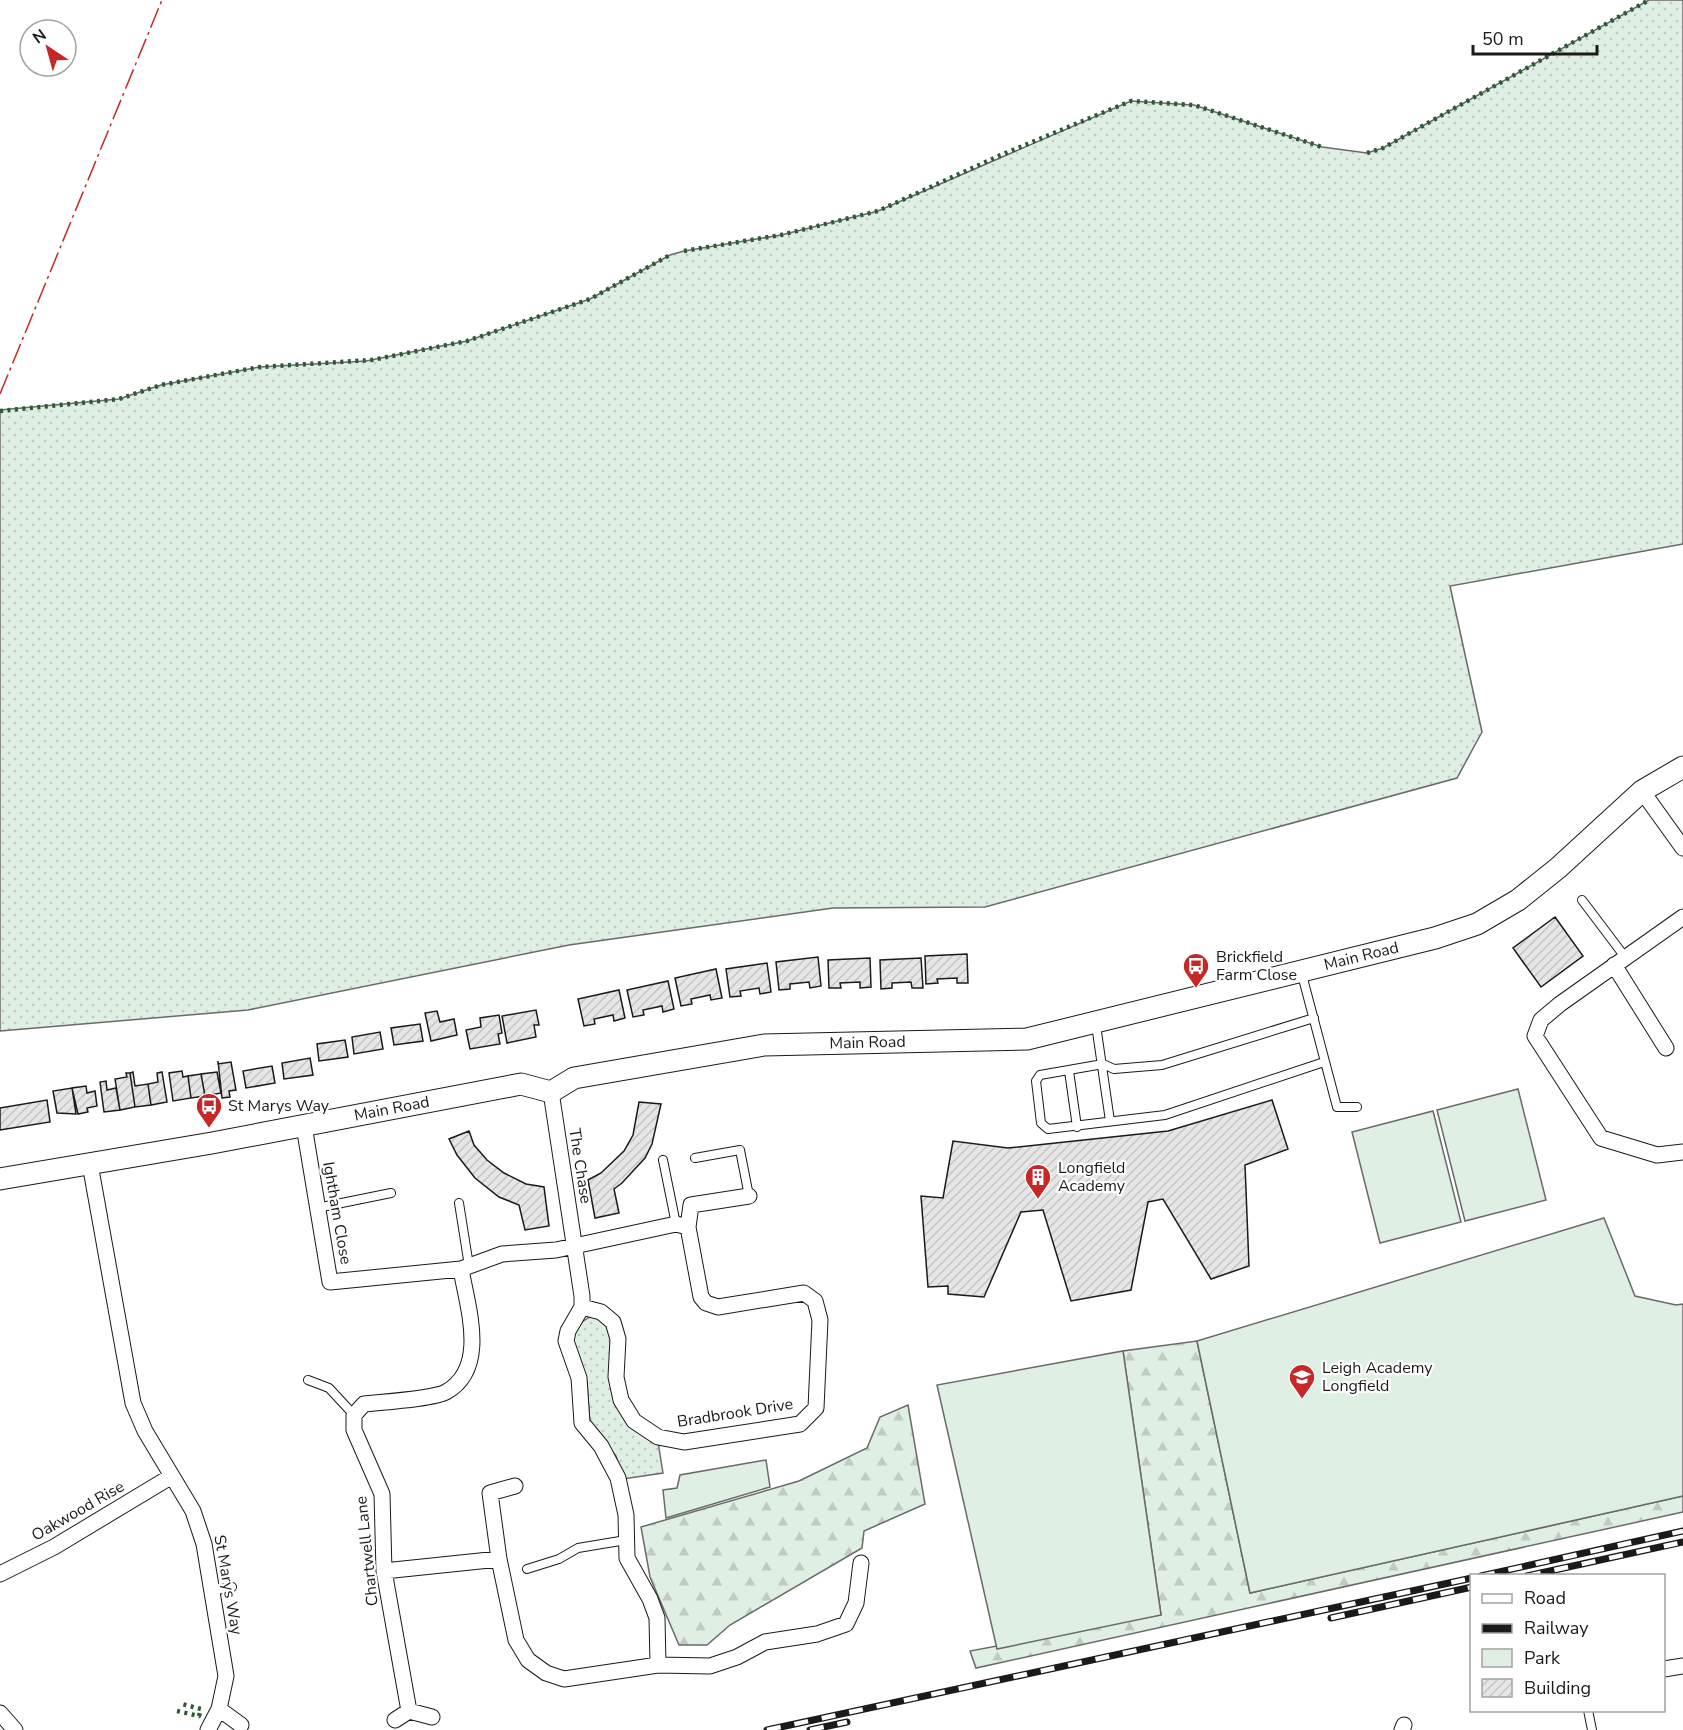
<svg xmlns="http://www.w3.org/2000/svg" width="1683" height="1730" viewBox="0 0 1683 1730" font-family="'Nunito Sans',sans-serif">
<defs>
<pattern id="grass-dots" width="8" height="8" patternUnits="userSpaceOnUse" patternTransform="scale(1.5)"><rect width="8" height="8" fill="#e0efe3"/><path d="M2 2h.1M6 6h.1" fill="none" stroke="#c0ccc2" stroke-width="1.8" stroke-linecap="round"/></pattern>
<pattern id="forest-firs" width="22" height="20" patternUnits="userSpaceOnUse" patternTransform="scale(1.5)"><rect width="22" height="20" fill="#e0efe3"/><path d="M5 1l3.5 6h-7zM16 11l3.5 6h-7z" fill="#c0ccc2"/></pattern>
<pattern id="building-hatch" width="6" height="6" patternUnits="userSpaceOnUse" patternTransform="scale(1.5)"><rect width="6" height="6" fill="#e6e6e6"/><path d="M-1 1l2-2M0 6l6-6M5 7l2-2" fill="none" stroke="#c5c5c5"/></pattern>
</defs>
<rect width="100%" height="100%" fill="#fff"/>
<path fill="url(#grass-dots)" stroke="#6a6a6a" stroke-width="1.5" d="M1649 0H1683V544L1450 586 1482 732 1457 778 985 907 833 908 569 945 248 1010 0 1031V410L119 399 161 385 260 367 366 361 467 341 590 299 670 255 684 251 781 235 878 211 1131 101 1194 105 1322 147 1367 153 1383 148Z
M591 1316 600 1317 612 1332 611 1381 658 1442 663 1473 623 1479 616 1456 590 1424 587 1382 573 1343V1335L582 1322Z"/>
<path fill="url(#forest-firs)" stroke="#6a6a6a" stroke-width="1.5" d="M1197 1341 1250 1593 1683 1496V1512L976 1668 970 1651 1161 1615 1123 1351Z
M908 1405 925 1504 864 1531 862 1548 730 1625 707 1645H679L650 1577 641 1527 799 1481 867 1448 880 1417Z"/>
<path fill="#e0efe3" stroke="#6a6a6a" stroke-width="1.5" d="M1518 1089 1546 1200 1465 1221 1437 1110Z
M1433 1111 1461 1222 1380 1243 1352 1132Z
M1604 1218 1635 1296 1676 1305 1683 1304V1496L1250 1593 1197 1341Z
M1123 1351 1161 1615 997 1649 937 1385Z
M766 1460 770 1487 666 1518 663 1490 677 1488 680 1475Z"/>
<path fill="url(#building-hatch)" stroke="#1a1a1a" stroke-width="1.5" d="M1555 917 1583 956 1541 987 1513 948Z
M967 954 968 983H957V978L937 979 938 983 926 984 925 956Z
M818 957 821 986 810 988 809 982 790 984V989L779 990 776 962Z
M870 958 871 987 860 988V982L840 983 841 988H829L828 960Z
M921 958 923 988H912L911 982 892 983V988L881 989 880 960Z
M767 963 771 992 760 994 759 988 740 991 741 996 730 997 726 969Z
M716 969 722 998 711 1000 710 995 691 999 692 1004 681 1006 675 978Z
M668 981 674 1009 663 1012 662 1006 643 1010 644 1015 633 1017 627 990Z
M619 990 625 1018 614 1021 613 1015 594 1019 595 1024 584 1026 578 999Z
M536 1010 539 1025H534L536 1037 507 1043 502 1016Z
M437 1011 440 1022 454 1019 457 1035 431 1041 425 1013Z
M499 1015 502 1033 498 1034 500 1044 470 1049 466 1030 481 1027 480 1018Z
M420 1024 423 1041 394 1045 391 1028Z
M380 1032 383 1049 354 1054 352 1037Z
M345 1040 348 1057 319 1061 317 1044Z
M310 1058 313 1075 284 1079 282 1063Z
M218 1061V1064L231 1062 236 1090 229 1091 230 1097 222 1098Z
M272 1066 275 1083 246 1088 243 1071Z
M182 1071 183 1077 188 1076 191 1098 173 1101 169 1073Z
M133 1072 135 1086 148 1084 151 1105 135 1107 130 1073Z
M162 1072 167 1102 151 1105 148 1084 158 1082 157 1073Z
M217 1072 221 1093 205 1096 201 1074Z
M126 1073H130L135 1107 120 1110 115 1079 127 1077Z
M201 1074 205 1096 191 1098 188 1076Z
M106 1081 107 1090 116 1088 120 1110 104 1112 100 1082Z
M86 1086 87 1093 95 1091 97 1106 87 1108 88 1112 78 1114 72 1088Z
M72 1088 76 1114 57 1113 53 1091Z
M47 1100 50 1122 0 1130V1108Z
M1272 1100 1288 1149 1245 1165 1249 1266 1211 1279 1163 1199 1148 1202 1131 1290 1071 1301 1043 1210 1021 1212 984 1297 948 1294V1286L928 1287 921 1196 943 1198 953 1141 1008 1148 1168 1131Z
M639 1102 661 1104 652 1144 645 1158 622 1183 614 1189 619 1213 595 1218 588 1180 601 1173 624 1151 633 1135Z
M469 1131 474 1145 487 1160 504 1173 526 1184 544 1187 549 1226 525 1230 519 1205 499 1197 475 1178 457 1155 449 1139Z"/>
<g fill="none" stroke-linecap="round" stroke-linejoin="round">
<g stroke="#1a1a1a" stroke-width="10">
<path id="lane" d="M1582 900 1625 957
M1301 971 1337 1107H1357
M1314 1018 1162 1065 1114 1069 1103 1064 1040 1075 1036 1081 1041 1123 1048 1129 1165 1115 1324 1062
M1096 1025 1110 1121
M1069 1071 1077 1127
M695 1158 740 1150 749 1196
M663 1160 676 1224
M459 1203 469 1266
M317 1208 391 1193
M308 1380 329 1388 354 1415
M527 1569 559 1559 578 1548 626 1540
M212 1591 232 1587
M1588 1710 1592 1730"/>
</g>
<g stroke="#1a1a1a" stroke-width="17">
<path id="street" d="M1642 791 1683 848
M1683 917 1560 1004 1541 1020 1535 1036 1601 1138 1657 1155 1683 1152
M1614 965 1666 1048
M551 1092 582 1296V1307L568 1331 566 1341 579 1378 582 1423 601 1446 618 1478 626 1515 627 1558 650 1599 657 1618 658 1665
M304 1126 330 1282 461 1269 502 1254 556 1250 676 1224 688 1227 701 1297 706 1303 718 1307 804 1293 815 1301 820 1320 816 1408 800 1424 684 1442 658 1437 634 1421 621 1400 616 1377 618 1339 613 1322 601 1312 582 1307
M90 1164 133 1403 145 1431 193 1511 204 1544 226 1676 219 1709 208 1730
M688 1227 691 1205 749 1196
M515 1486 490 1493 499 1559 516 1640 528 1660 546 1673 564 1679 658 1665 710 1666 737 1657 765 1642 817 1634 846 1624 856 1603 861 1563
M384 1571 499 1559
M0 1574 54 1547 172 1476
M1664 1669 1683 1666
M219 1709 241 1725
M409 1711 384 1571 382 1494 354 1430V1415L364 1404C381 1402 433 1399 446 1392 489 1368 467 1306 461 1269
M0 1713 15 1730
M395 1720 409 1711 432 1717
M1402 1730 1404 1725"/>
</g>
<g stroke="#1a1a1a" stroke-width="23">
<g id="secondary">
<path id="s1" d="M0 1179 212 1143 521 1084 551 1092 574 1078 764 1045 1027 1039 1435 938 1477 924 1518 900 1558 868 1642 791 1683 767"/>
</g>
</g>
<use href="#lane" stroke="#fff" stroke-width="8"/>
<use href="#street" stroke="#fff" stroke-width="15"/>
<use href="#secondary" stroke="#fff" stroke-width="21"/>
<g stroke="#1a1a1a" stroke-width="7">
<path id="rail" d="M1481 1576 1683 1531
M1527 1576 1683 1542
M1331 1618 1472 1587
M767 1730 1472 1578
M810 1730 847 1722"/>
</g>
<use href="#rail" stroke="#fff" stroke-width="4.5" stroke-dasharray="14" stroke-linecap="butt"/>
<path stroke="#2b5a34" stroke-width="4.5" stroke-dasharray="3 4.5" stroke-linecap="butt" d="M1367 153 1383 148 1649 0
M684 251 781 235 878 211 1001 155 1131 101 1194 105 1322 147
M0 411 119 399 161 385 260 367 372 360 467 341 590 299 670 255
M177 1711 199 1716 201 1709 182 1704"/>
<path stroke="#c62828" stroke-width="1.5" stroke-dasharray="21 4.5 3 4.5" stroke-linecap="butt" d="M0 394 162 0"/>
</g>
<defs>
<g id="bus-pin" transform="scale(1.35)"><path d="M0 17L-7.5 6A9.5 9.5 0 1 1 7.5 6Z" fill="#c62828" stroke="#fff"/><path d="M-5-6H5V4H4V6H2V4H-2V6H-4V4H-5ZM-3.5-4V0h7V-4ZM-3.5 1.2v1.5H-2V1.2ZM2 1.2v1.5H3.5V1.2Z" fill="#fff"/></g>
<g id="building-pin" transform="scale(1.35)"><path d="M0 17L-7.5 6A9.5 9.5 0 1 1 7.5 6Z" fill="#c62828" stroke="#fff"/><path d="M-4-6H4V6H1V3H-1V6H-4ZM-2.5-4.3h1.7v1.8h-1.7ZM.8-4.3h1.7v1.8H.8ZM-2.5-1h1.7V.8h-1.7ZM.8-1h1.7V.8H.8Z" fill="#fff"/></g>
<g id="school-pin" transform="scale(1.35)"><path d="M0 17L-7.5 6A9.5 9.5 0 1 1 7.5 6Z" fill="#c62828" stroke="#fff"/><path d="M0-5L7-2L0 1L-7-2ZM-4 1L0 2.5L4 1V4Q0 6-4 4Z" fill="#fff"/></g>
</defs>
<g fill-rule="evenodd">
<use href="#bus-pin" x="1196" y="966"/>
<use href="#bus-pin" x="209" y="1106"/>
<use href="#building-pin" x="1038" y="1177"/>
<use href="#school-pin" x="1302" y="1377"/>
</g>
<g text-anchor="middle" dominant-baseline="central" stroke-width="4.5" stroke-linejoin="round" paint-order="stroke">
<g font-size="16" fill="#1a1a1a" stroke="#fff">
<text stroke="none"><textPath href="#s1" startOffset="1388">Main Road</textPath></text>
<text stroke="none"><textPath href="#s1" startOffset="884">Main Road</textPath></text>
<text stroke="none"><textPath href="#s1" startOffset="398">Main Road</textPath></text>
<text transform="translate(580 1166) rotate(81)">The Chase</text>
<text transform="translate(337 1213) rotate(80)">Ightham Close</text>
<text transform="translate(735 1413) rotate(-9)">Bradbrook Drive</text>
<text transform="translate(78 1511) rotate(-30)">Oakwood Rise</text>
<text transform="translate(367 1551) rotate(-96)">Chartwell Lane</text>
<text transform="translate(228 1585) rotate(80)">St Marys Way</text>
</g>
<g font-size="16" fill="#1a1a1a" stroke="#fff" text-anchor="start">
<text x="1216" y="957">Brickfield<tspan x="1216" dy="18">Farm Close</tspan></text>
<text x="228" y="1106">St Marys Way</text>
<text x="1058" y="1168">Longfield<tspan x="1058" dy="18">Academy</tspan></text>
<text x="1322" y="1368">Leigh Academy<tspan x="1322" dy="18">Longfield</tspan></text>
</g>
</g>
<rect x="1470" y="1574" width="195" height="138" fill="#ffffff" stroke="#a3a3a3" stroke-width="1.5"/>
<rect x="1482" y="1594" width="30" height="9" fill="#ffffff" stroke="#a3a3a3" stroke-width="1.5"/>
<text x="1524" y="1604" font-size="18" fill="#1a1a1a">Road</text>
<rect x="1482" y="1624" width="30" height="9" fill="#1a1a1a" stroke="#a3a3a3" stroke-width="1.5"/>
<text x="1524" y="1634" font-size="18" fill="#1a1a1a">Railway</text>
<rect x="1482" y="1649" width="30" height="18" fill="#e0efe3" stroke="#a3a3a3" stroke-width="1.5"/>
<text x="1524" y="1664" font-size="18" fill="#1a1a1a">Park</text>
<rect x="1482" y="1679" width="30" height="18" fill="url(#building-hatch)" stroke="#a3a3a3" stroke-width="1.5"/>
<text x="1524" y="1694" font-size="18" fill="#1a1a1a">Building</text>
<g transform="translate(48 48) rotate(324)"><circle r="28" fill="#ffffff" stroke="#a3a3a3" stroke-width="1.5"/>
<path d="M0-4.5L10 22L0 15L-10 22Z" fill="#c62828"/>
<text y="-9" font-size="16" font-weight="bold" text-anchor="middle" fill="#1a1a1a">N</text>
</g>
<path d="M1473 45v9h124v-9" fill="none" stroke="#1a1a1a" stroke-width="3"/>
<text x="1482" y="45" font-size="18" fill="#1a1a1a" stroke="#ffffff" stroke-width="4.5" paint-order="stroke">50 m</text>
</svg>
